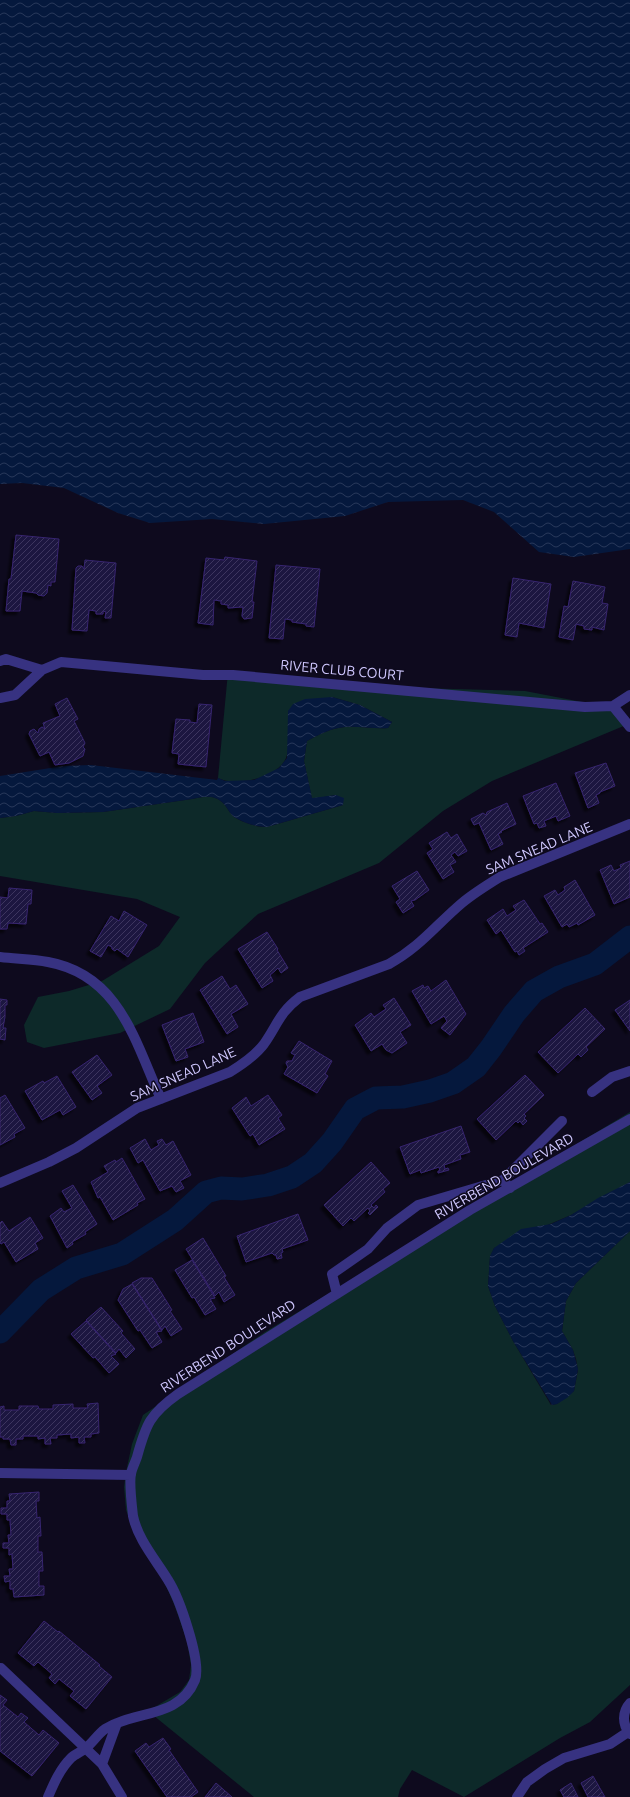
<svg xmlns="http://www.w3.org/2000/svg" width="630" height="1797" viewBox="0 0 630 1797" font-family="Ubuntu,sans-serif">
<defs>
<pattern id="water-waves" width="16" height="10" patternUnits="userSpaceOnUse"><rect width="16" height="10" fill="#05183d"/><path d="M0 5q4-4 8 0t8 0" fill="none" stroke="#28385a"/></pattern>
<pattern id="building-hatch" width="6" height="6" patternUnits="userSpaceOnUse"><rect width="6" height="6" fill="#1f1541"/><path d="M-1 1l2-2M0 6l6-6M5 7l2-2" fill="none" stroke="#3e365e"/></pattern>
<filter id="shadow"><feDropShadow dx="-3.5" dy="3.5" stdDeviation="1" flood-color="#0009"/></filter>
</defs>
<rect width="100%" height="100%" fill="#0e0a1e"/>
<path fill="#0d2929" d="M228 672 380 687 525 691 608 707 626 725 492 781 443 811 379 863 258 914 205 963 170 1009 120 1033 44 1048 27 1042 24 1025 38 997 69 991 102 981 159 946 180 917 137 899 0 876V818L16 816 34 811 57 813 103 812 192 799C202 797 213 794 222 802 227 806 229 813 234 817 243 823 256 827 267 827L343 805 336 795 312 799 304 761 307 741C318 735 331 728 345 727 359 726 374 729 388 728L392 722 360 705 332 697 288 711C289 722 290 749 286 758 278 778 235 787 218 778Z
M630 1112V1182L571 1215 494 1248 490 1257 488 1286 495 1306 513 1341 551 1405 557 1404 574 1391 578 1370 576 1359 573 1350 562 1331 566 1301 576 1283 630 1231V1685L590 1722 560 1738 464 1797 412 1770 400 1789 398 1797H254L148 1711 180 1692 189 1680 191 1665 187 1641 174 1604 158 1568 131 1523 126 1510 124 1487 126 1472 132 1444 143 1415 265 1332Z"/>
<path fill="url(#water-waves)" d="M0 0H630V549L574 557 539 552 494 512 463 500 388 502 345 516 264 524 212 519 150 523 118 513 64 488 22 483 0 484Z
M332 697 360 705 392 722 388 728C374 729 359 726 345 727 331 728 318 735 307 741L304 761 312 798 336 795 344 798 343 805 267 827C256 827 244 823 234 817 229 813 227 806 222 802 213 794 202 797 192 799L103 812 57 813 34 811 16 816 0 818V776L63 766 91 765 217 780 218 778 225 781 254 780 279 768 287 758 288 711 293 704 305 699Z
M630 1182V1231L576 1283 566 1301 562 1331 573 1350 578 1369 574 1391 567 1398 557 1404 552 1405 513 1341 495 1306 488 1286 490 1256 494 1248 521 1229 551 1224 571 1215 598 1198Z"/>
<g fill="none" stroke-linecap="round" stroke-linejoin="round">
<path stroke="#05183d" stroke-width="23" d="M0 1332 41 1290 76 1268 122 1254 175 1220 206 1192 221 1188 242 1189 268 1185 292 1177 313 1163 332 1142 355 1109 376 1098 403 1097 430 1091 453 1083 476 1067 491 1048 514 1014 534 991 559 977 595 964 630 937"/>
</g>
<path fill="url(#building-hatch)" stroke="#36256f" filter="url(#shadow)" d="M16 535 59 539 55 582H51V586L48 585 47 593 44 596 38 595 36 593 22 591 20 611H6L9 579H11Z
M225 557 257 561 252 602H254L252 618 244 619 242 616 243 607 228 608V605L221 604V601L214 600 213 625 198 623 206 558 224 560Z
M85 560 116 563 111 618H105L106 612 103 611V614H96V611L89 610 87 631 72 630 76 568 78 566H82L84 569Z
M276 565 320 569 314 627 306 626V624L292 622V620L285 619 283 639 269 638Z
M513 578 551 584 544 628 519 623 517 637 505 635Z
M573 581 605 587 602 603 608 604 604 630 592 627V630L584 629V626L576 624 573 640 559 637 564 606 568 607Z
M67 698 78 719 74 721 85 743 83 747 85 749 83 756 69 763 55 765 49 752 40 756 29 734 30 731 34 729 38 733 39 729 42 727 45 729 43 723 60 716 55 704Z
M199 704 212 705 206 767 178 764 179 754 172 753 176 719 190 720V722L197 723Z
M606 763 615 786 600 792V793L596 795 599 803 588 808 575 773Z
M556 783 570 816 558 821 556 816 544 821 546 826 539 828 537 823 534 824 523 796Z
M507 803 516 824 501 831 502 832 498 834 503 844 491 850 479 823 474 825 471 819 483 813 486 815 487 812Z
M447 832 451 838 457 834 467 851 458 856 455 852 451 855 456 862 450 865 454 872 443 879 427 853 433 849 429 843Z
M630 861V897L614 904 600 870 611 865 614 871 621 868 620 865Z
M417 871 429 890 415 900 411 901 414 906 403 913 396 902 400 899 392 886Z
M575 880 595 915 578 925 577 923 569 927 567 924 562 927 544 896 555 890 558 895 565 890 564 887Z
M9 888 32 890 31 904H28L26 924 8 923 7 929H0V897L8 898Z
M524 900 540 924 542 923 548 932 523 948 525 951 519 955 517 951 515 952 501 930 496 934 487 920 503 909 507 916 516 910 513 906Z
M124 911 147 925 128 957 117 949 115 951 112 949V947L108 945 101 957 90 951 111 916 119 921Z
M267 932 278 949 277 950 288 968 281 973 278 968 275 971 270 975 273 981 262 988 238 949Z
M222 976 230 989 236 985 248 1004 231 1014 238 1027 227 1034 200 990Z
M446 980 466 1014 450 1035 441 1028 447 1021 444 1016 431 1024 412 991 423 985 424 988 428 986 431 991Z
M394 998 411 1025 400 1032 407 1043 392 1053 386 1050 382 1044 371 1051 355 1025 371 1013 374 1017 386 1009 383 1005Z
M0 999 7 1000V1005H5V1017L3 1028H6L5 1040 0 1039Z
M630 1000V1031L615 1010Z
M585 1008 605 1029 586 1047 588 1050 581 1057 578 1054 558 1073 538 1052Z
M193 1013 204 1042 185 1049 188 1057 176 1061 162 1025Z
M299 1041 332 1061 325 1074 328 1076 317 1093 284 1074 288 1067 286 1063 287 1061H292L295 1055 291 1053Z
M97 1055 112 1075 97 1086 102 1093 92 1100 72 1072Z
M525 1075 544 1095 524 1114 526 1116 524 1118 527 1121 523 1125 520 1121 518 1123 516 1121 496 1140 477 1119Z
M57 1076 76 1107 63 1115 60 1110 42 1120 25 1091 43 1081 44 1083Z
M5 1095 25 1128 14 1134 15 1137 0 1145V1098Z
M268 1095 282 1115 278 1118 285 1129 259 1145 253 1134 250 1136 232 1108 246 1097 251 1106Z
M461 1126 470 1152 460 1155 461 1159 444 1165 445 1169 448 1168 449 1170 438 1173V1171H440L439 1167 421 1173 420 1170 410 1174 400 1147Z
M145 1139 151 1150 159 1145 157 1141 162 1139 166 1145 173 1141 191 1175 180 1181 184 1188 176 1192 172 1186 160 1191 143 1160 138 1163 130 1148Z
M122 1158 145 1199 137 1203 138 1205 113 1220 100 1197 98 1198 91 1182 108 1172 104 1166 115 1160 116 1162Z
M371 1162 390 1183 383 1189 385 1192 371 1205 374 1208 376 1205 378 1207 370 1215 368 1213 370 1211 368 1208 354 1221 351 1218 343 1226 324 1205Z
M73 1185 97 1224 85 1232 86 1234 72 1242 73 1244 67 1248 50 1216 61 1208 64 1212 72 1208 62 1191Z
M298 1214 308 1240 282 1249 283 1252 281 1253 282 1258 277 1259 276 1255H274L272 1253 246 1262 237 1236Z
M30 1217 43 1238 35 1243 38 1249 16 1262 4 1242 1 1244 0 1242V1223L2 1221 9 1231Z
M203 1238 226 1276 224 1277 235 1295 224 1302 219 1292 215 1296 186 1249Z
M192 1260 215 1298 210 1299 216 1309 205 1315 194 1297 192 1298 175 1270Z
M141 1278H152L172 1310 170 1311 182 1329 171 1336 165 1326 162 1330 132 1283Z
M132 1284 162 1331 156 1332 162 1342 152 1348 140 1330 138 1331 118 1300 123 1289Z
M101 1307 123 1331 121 1333 135 1349 126 1358 119 1349 116 1353 86 1320Z
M86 1321 116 1354 111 1356 119 1364 109 1373 95 1357 93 1358 71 1334Z
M98 1403 99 1433 91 1434V1437H84L85 1443H79V1437L71 1438V1434L57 1435V1438H50L51 1444H45V1438L38 1439V1436H23V1439H16V1445H11L10 1439H3V1437H0V1407L4 1406V1410H19V1406H38L39 1409H53V1405L73 1404V1408H88L87 1404Z
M39 1492V1501H36L37 1518 40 1517 41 1536H38V1552H42L43 1571H39V1586H44V1595L14 1597 13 1589H10V1581L5 1582 4 1576H10L9 1569H13L12 1554 9 1555V1548H3V1543H9L8 1535H11L10 1520H7V1514H1V1508H7V1501H10L9 1494Z
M44 1621 58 1632 59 1631 100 1665 99 1666 112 1677 86 1709 70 1696 74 1691 59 1679 55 1684 49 1678 52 1674 38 1662 34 1666 18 1653Z
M0 1695 7 1700 3 1705 18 1717 21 1713 28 1718 24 1722 39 1735 43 1730 59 1743 32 1776 0 1751Z
M163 1738 171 1749 169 1750 198 1792 191 1797H167L135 1751 146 1743 149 1747Z
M593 1776 605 1797H588L581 1783Z
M216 1783 232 1797H205Z
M571 1783 578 1797H564L560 1790Z"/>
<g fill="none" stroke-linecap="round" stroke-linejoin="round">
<path stroke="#373281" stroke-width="10" d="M0 661 6 659 42 670 15 695 0 698
M42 670 61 662 203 675H233L585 707 613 706 630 727
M613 706 630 695
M0 957C16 959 33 959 48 962 120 975 135 1042 161 1099
M592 1092 612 1077 630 1071
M503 1180 562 1121
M0 1183 49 1162 76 1148 137 1108 230 1072C243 1064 255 1056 264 1044 278 1024 279 1013 300 997L389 964C420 947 436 925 462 903 474 893 487 885 500 877L630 824
M337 1294 332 1274 368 1249 387 1228 418 1205 503 1180 510 1188
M0 1473 131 1475
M1 1668 102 1764 122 1797
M630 1703C622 1712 622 1724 630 1734
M102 1764 117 1723
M48 1797C54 1783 60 1769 71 1758 75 1754 81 1752 86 1748 93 1742 98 1734 105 1729 135 1710 179 1719 195 1680 202 1662 179 1597 168 1580 156 1560 138 1540 133 1516 132 1507 129 1483 131 1474 132 1468 135 1463 137 1457 146 1424 150 1414 178 1394L470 1210 630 1119
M517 1797 527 1782 545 1769 564 1758 610 1744 628 1732"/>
</g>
<g text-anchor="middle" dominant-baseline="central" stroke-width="3" stroke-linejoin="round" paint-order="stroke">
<g font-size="14" fill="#d0c8ff" stroke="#0e0a1e">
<text transform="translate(342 670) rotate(5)">RIVER CLUB COURT</text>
<text transform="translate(539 848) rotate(-23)">SAM SNEAD LANE</text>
<text transform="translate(183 1074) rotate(-24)">SAM SNEAD LANE</text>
<text transform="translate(504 1176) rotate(-30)">RIVERBEND BOULEVARD</text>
<text transform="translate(228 1346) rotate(-33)">RIVERBEND BOULEVARD</text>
</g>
</g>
</svg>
